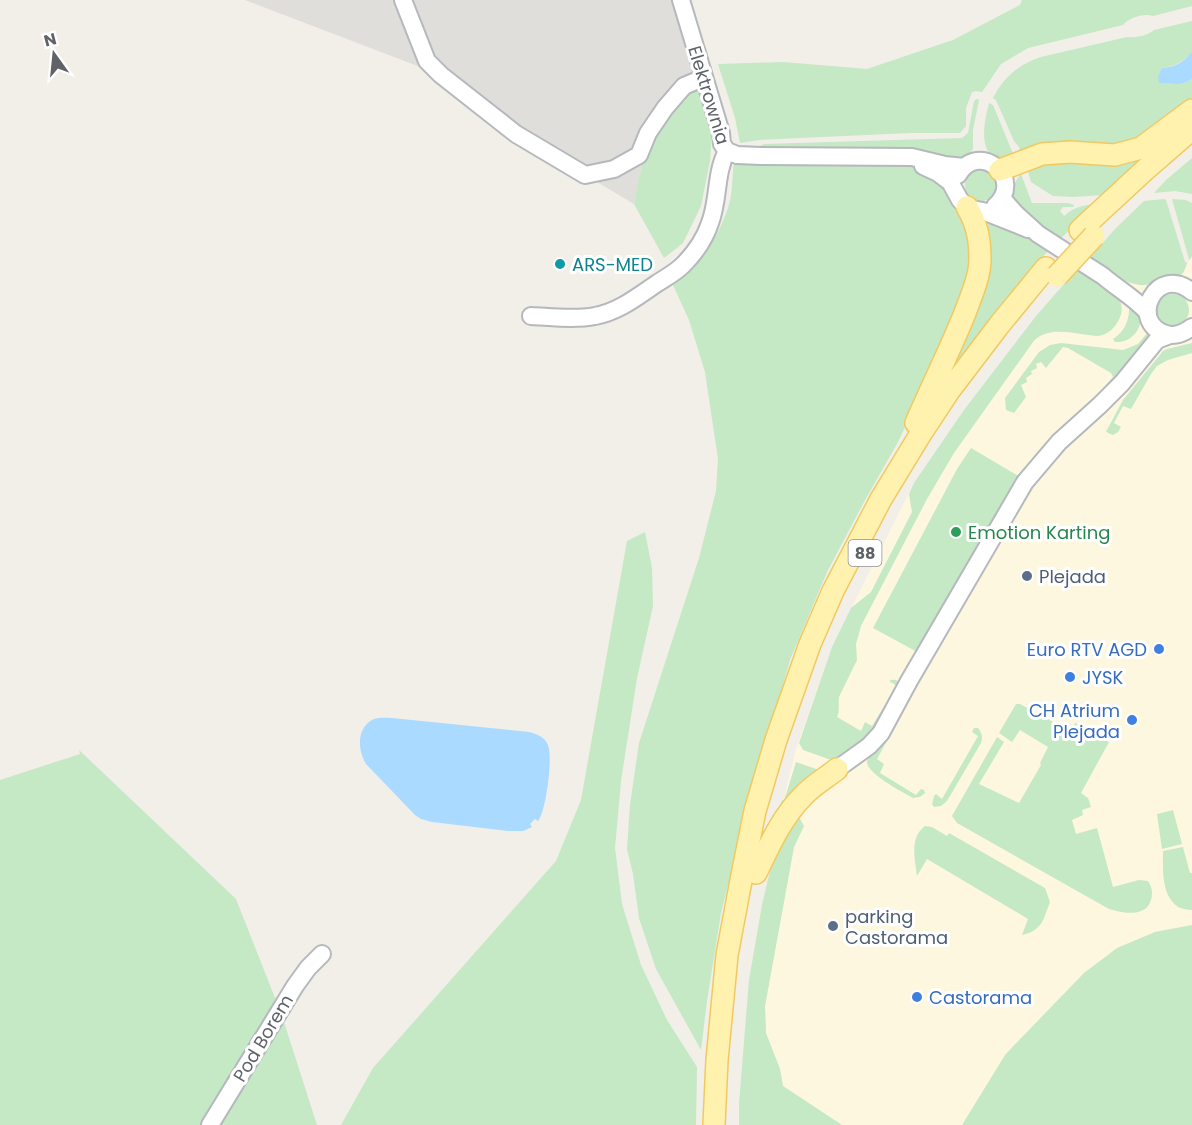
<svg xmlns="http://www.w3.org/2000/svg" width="1192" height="1125" viewBox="0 0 1192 1125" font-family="Poppins,sans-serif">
<rect width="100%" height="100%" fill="#f1efe8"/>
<path fill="#fef7e0" d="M1192 254V925L1155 932 1084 973 1009 1050 962 1125H842L783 1086 780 1069 766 1033 765 1006 794 847 804 826 785 794 796 749 832 647 914 483 1066 282 1092 255 1116 271 1177 270 1184 272Z"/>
<path fill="#e0deda" d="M245 0H673L696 81 639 155 642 171 639 176 634 204 516 134 441 75Z"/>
<path fill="#c5e8c5" d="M1022 0H1192V6L1153 16C1143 13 1129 18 1123 25L1028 48 1001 64 982 92 976 91 972 92 966 108V126L960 133H910L759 140 740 143 735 118 718 64 783 62 867 69 953 40 1020 5Z
M1192 21V53C1181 62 1177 66 1162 68L1160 83C1173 83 1180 87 1192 79V102L1135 143 1022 157 1019 147 1014 141 996 100 993 98C1004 77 1019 64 1041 57L1127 37C1136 38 1147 36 1154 30Z
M696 81 712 132 710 161 701 206 683 243 664 258 634 204 639 176 642 171 639 155Z
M977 99 979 100 973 130V149L967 157 956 162 751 150 764 144 962 138 968 133 974 101Z
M989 103 993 105 1016 161C1012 160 1006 161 1001 160 976 154 985 120 989 103Z
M1175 130 1104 195 1073 197 1053 196 1031 182 1027 168Z
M1192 158V194L1175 191 1154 193 1166 180Z
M734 161 901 165 922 168 936 176 969 221 971 266 963 298 914 408 898 442 864 502 827 572 790 660 777 706 758 768 721 913 707 1001 701 1050 656 969 639 918 633 874 627 849 630 805 639 743 699 558 716 491 718 459 705 372 689 320 673 285C698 267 718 238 728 208 733 194 732 176 734 161Z
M965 185a16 16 0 1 1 32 0a16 16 0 1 1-32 0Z
M1021 174 1032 203H1068L1074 205 1073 207H1063L1060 211 1064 216C1074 207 1084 205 1097 204L1060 239C1038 225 994 204 1021 174Z
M1164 199 1166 200 1185 262 1187 263C1182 279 1181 275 1167 278 1159 279 1153 284 1145 285 1129 287 1102 268 1089 259L1114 230 1144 201Z
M1172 199 1186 200 1192 203V256L1190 260 1189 259Z
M997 220 1051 248C1011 289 978 337 945 383L987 227 990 222Z
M1079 267C1097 278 1135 295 1117 323 1113 330 1106 335 1098 336 1078 335 1048 324 1033 342L954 453 927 499 861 626 856 644 857 660 839 697C838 705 840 710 837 717L861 731 865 722 872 726 897 686 889 681C893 678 901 680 900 687 899 689 898 690 897 692L875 728 865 740 840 759 831 760 803 750 799 743 832 647 851 608 871 592 912 512 909 494 914 483 964 410 1036 316Z
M1157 310a16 16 0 1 1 32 0a16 16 0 1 1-32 0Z
M1131 302 1141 318C1140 332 1130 343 1115 342L1113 339C1126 331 1130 318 1129 303Z
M1148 332 1152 334 1108 388 1105 386 1113 377 1111 373 1068 348 1063 347 1046 368 1041 362 1036 364 1037 368 1031 371 1032 374 1026 378 1027 382 1021 385 1026 397 1014 413 1006 410 1005 398 1039 352 1050 345 1061 343 1123 350 1138 344Z
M1192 343V353L1168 360 1157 366 1151 374 1131 409 1123 406 1114 423 1121 427 1118 432 1113 435 1108 433 1106 431 1108 428 1123 400 1163 351 1167 349Z
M971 448 1020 477 919 653 873 628 957 469Z
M645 532 652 568 653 606 637 678 621 781 615 848 622 904 641 965 667 1020 697 1067 696 1125H341L373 1068 556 861 581 800 627 541Z
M913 693 877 759 884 764 880 773 916 795 921 789 924 790 925 793 920 797 913 798C903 792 867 774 867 762 867 760 871 753 871 752L909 695Z
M1016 704H1020L1070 731 1075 723 1109 742 1081 793 1088 798 1091 807 1082 810 1083 815 1072 820 1076 834 1097 828 1113 887 1139 880 1148 881C1152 887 1153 893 1151 900 1146 918 1122 913 1109 909L957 823 952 816 997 737 1004 742 979 784 1019 803 1041 765 1040 763 1048 747 1020 730 1012 742 999 733Z
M974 728H978C982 733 983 737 981 743L947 801 941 806 934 807 932 804 934 796 936 794 942 799 978 736 972 732Z
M79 750 236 899 279 1008 205 1125H0V780L80 754Z
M796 762 819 770 818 773 778 814 782 800 784 801Z
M1173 810 1182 844 1162 849 1157 814Z
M796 812 804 826 794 847 765 1006 766 1033 780 1069 783 1086 842 1125H739V1104L749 980 762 905 774 854Z
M925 826 932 827 947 836 949 833 1045 888 1050 902C1043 920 1043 930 1022 935L1028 919 927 859 917 876C915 859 909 838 925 826Z
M1183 847 1190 873H1192V910H1190C1186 909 1180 909 1177 906 1161 894 1163 869 1163 851Z
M1192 925V1125H962L1005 1055 1084 973 1117 948 1155 932Z
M283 1019 317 1125H216Z"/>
<path fill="#aadaff" d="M1191 53H1192V79C1180 87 1173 83 1159 83L1158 77 1162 68C1175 67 1182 63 1191 53Z
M392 718 529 732C537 734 545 737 548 745 553 757 546 812 538 821L535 819 530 824 532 827 523 831H508L432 822 421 819 415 815 366 764C358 751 356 729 372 720 378 717 386 718 392 718Z"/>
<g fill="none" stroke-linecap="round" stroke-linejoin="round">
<g stroke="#b5b8bc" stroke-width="20">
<path id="minor" d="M403 0 427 61 441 75 516 134 585 175 614 169 639 155 648 133 665 108 684 86 703 78
M681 0 721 133 722 144 727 151
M727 151 737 155 761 156 912 157 945 165 964 167
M923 166 938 173 950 182 960 200 967 207 972 209 983 211 1028 229
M958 175C979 139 1026 179 995 206
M1002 198 1016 214 1038 234 1103 276C1118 289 1135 298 1148 313
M1192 292C1157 262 1127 322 1166 334 1176 337 1184 333 1192 327
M531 316C552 317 575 320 595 316 618 312 637 297 656 284 665 278 675 273 683 265 694 254 705 238 710 223 719 200 715 173 727 151
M837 769 869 746 881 733 909 681 1025 482 1059 442 1100 405 1122 383 1157 340 1170 335
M210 1125 295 986 308 968 322 954"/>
</g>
<g stroke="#f2c960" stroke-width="24">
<path id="major" d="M1000 170 1042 154 1070 152 1115 155 1141 148 1192 110
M1080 230 1146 169 1192 129
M916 423C932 386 950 350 965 313 971 296 980 277 980 259 980 239 977 224 967 207
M756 873C769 846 782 817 803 796 813 785 826 778 837 769
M714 1125 717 1060 727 955 743 870 755 811 776 740 810 644 833 591 881 499 920 435 949 391 1000 324 1046 268"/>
</g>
<use href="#minor" stroke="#fff" stroke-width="16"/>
<use href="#major" stroke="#fff2af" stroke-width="21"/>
<g stroke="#f2c960" stroke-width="24" stroke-linecap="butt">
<path id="major-bridge" d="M1057 276 1094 236"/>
</g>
<use href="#major-bridge" stroke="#fff2af" stroke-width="21"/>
</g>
<circle fill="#0f9aa8" stroke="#fff" stroke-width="2" cx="560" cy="264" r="6"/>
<circle fill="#2e9e5b" stroke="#fff" stroke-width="2" cx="956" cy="532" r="6"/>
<g fill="#5c6f8a" stroke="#fff" stroke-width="2">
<circle cx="1027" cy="576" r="6"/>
<circle cx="833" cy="926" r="6"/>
</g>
<g fill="#3f7fe0" stroke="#fff" stroke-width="2">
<circle cx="1159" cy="649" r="6"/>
<circle cx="1070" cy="677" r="6"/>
<circle cx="1132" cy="720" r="6"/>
<circle cx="917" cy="997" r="6"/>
</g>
<g text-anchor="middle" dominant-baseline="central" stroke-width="6" stroke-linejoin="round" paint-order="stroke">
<rect fill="#fff" stroke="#8f9295" stroke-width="1.5" x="848.5" y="540" width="33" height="26" rx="4.5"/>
<g font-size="16" font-weight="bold" fill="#5f6368">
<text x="865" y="553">88</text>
</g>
<g font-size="18" fill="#5f6368" stroke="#fff">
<text transform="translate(709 95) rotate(73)">Elektrownia</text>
<text transform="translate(263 1038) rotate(-59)">Pod Borem</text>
</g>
<g font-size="18" fill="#0d838f" stroke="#fff" text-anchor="start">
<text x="572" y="264">ARS-MED</text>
</g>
<g font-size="18" fill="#27864d" stroke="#fff" text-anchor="start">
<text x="968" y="532">Emotion Karting</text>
</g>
<g font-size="18" fill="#4e5e75" stroke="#fff" text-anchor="start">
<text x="1039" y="576">Plejada</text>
<text x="845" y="916">parking<tspan x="845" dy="21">Castorama</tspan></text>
</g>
<g font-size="18" fill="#366cbe" stroke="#fff" text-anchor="end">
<text x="1147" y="649">Euro RTV AGD</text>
<text x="1082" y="677" text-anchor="start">JYSK</text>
<text x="1120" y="710">CH Atrium<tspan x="1120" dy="21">Plejada</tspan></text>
<text x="929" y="997" text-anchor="start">Castorama</text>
</g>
</g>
<g transform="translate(54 54) rotate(345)" stroke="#ffffff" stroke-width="4.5" paint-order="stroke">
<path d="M0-4.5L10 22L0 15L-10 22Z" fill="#5f6368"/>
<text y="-9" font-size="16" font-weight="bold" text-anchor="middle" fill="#5f6368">N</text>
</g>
</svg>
